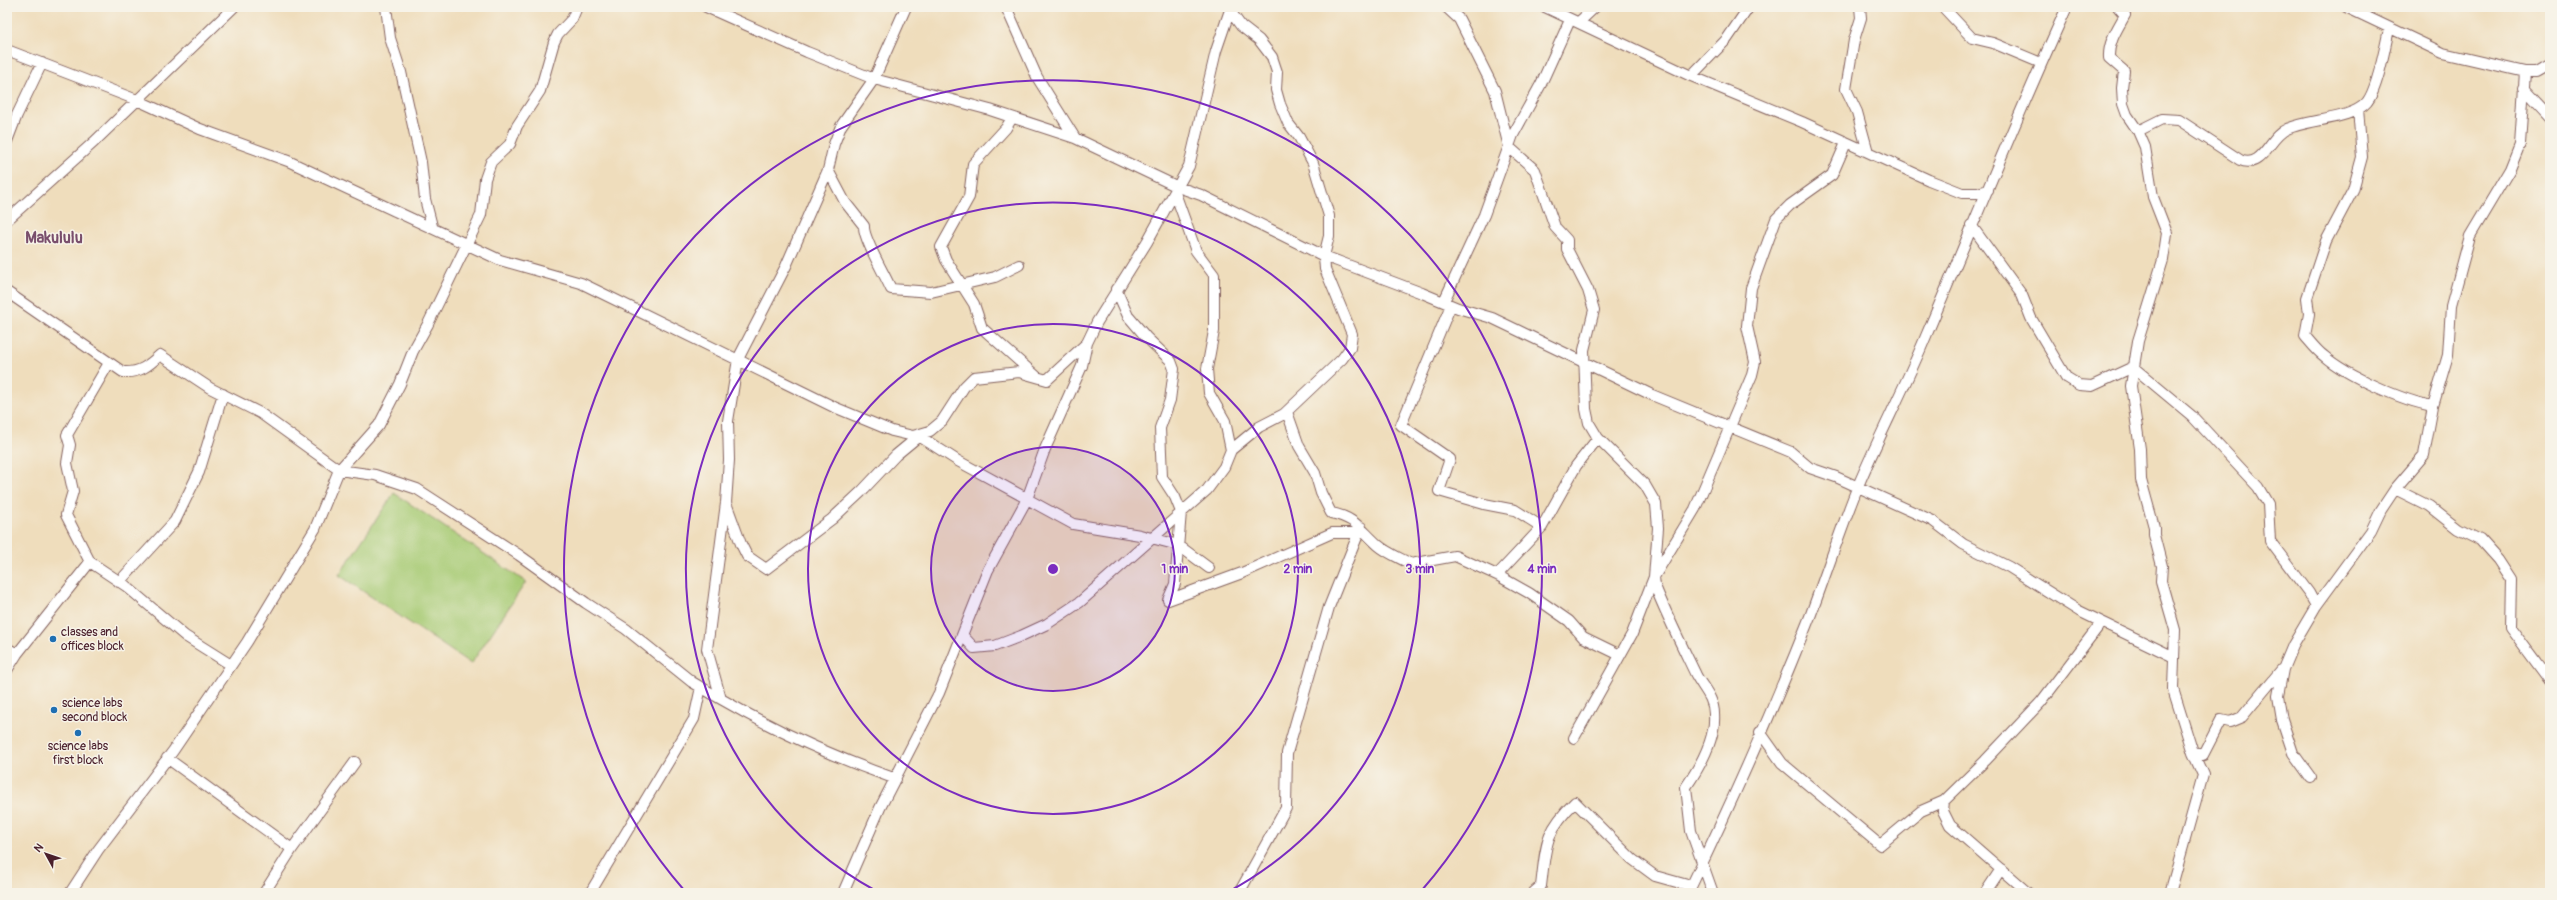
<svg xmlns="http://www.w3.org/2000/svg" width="2557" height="900" viewBox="0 0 2557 900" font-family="Pangolin,sans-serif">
<rect width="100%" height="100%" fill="#f7f3e8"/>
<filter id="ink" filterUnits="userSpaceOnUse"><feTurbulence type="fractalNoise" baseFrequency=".025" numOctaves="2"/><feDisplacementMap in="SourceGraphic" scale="8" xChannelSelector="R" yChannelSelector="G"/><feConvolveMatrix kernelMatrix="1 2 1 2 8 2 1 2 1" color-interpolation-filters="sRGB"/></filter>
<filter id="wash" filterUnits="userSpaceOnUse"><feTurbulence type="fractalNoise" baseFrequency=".012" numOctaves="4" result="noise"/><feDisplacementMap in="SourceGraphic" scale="16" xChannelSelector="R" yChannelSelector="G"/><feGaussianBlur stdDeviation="0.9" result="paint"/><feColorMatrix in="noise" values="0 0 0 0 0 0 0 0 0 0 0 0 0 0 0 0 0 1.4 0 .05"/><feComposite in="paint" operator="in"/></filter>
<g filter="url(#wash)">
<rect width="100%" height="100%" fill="#efddbc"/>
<path fill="#a7cb75" stroke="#787550" d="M394 493 526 582 471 664 339 575Z"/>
</g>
<g filter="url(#ink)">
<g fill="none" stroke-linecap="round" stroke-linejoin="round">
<g stroke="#84625e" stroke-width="12">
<path id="minor" d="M386 7 390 38 401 72 421 162 425 199 432 226
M706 7 807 52 874 79 990 110 1075 138 1178 187 1201 195 1324 256 1422 293 1458 308 1492 318 1652 395 1791 452 1810 468 1836 477 1933 521 1963 544 2009 567 2079 611 2174 657
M1006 7 1037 77 1075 138
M1446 7 1459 19 1495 91 1509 147 1535 170 1555 227 1567 240V249L1588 290 1594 310 1584 350 1586 409 1589 423 1598 438 1645 485 1656 504 1658 528 1654 577 1655 586C1667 616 1682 646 1696 675 1703 688 1714 698 1714 714 1716 738 1699 768 1686 787L1691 831 1713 893
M1545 7 1691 76 1802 122 1929 180 1962 193H1978L1988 190
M1860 7 1861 18 1854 40 1846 89 1857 112 1868 152
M1943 7 1972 38 1993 43 2041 63
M2118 7 2125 15C2118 28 2108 42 2109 58L2124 71 2122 88 2123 104 2127 115 2138 131 2145 147 2153 197 2167 233 2163 260 2138 341 2131 386 2140 449 2141 480 2154 527V535L2162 566 2161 581 2175 630 2173 689 2193 753 2203 775 2170 893
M2346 7 2443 53 2525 72H2536L2550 64
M1230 11 1241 26 1259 40 1272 57 1277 72 1276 90 1280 104 1288 123 1299 137 1313 163 1329 216V236L1324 256 1325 269 1352 334 1350 348 1342 359 1284 414 1259 427 1231 450
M1579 22 1595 7
M7 50 137 100 200 129 288 161 500 260 581 283 834 407 892 431 913 436 930 431 942 421 964 387 974 377 1019 372 1047 380 1087 343
M1691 76 1727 39 1749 7
M2523 88 2550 117
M2358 109 2362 157 2353 190 2326 241 2307 298 2309 314 2305 336C2311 343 2317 351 2324 356 2347 376 2403 401 2433 406
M1012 118 1006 128 973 164 969 197 941 247 946 260 974 304 982 328 1036 376
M2138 131 2162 119 2179 120 2240 160C2263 170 2269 136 2287 129 2308 119 2352 120 2367 102 2378 88 2385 47 2389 29
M7 141 17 115 42 63
M828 170 845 202 864 226C863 238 885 275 891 289L931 292 995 277 1019 265
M7 220 94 142 234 7
M1971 225 2022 295 2031 318 2066 377 2079 385 2092 386 2133 367 2192 416 2258 487 2268 504 2270 541 2309 593 2316 606
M1116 289 1128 316 1146 337 1171 361 1174 369 1170 400 1160 428 1162 477 1175 497 1181 512 1175 584 1168 600 1242 573 1332 533H1359
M7 292 123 372C140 373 148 366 160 355L210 388 260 413 339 470 375 475 417 489 519 555 586 603 626 629 692 682 721 699
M1444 301 1484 215 1513 135 1541 84 1570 20
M1451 305 1401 425 1450 459 1439 491 1484 504 1515 510 1542 527
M1287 412 1299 446 1315 473 1321 493 1331 513C1356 518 1360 529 1378 545 1387 553 1400 558 1411 564L1455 556 1497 575 1529 593 1569 621 1583 637 1620 655
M2395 489 2429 506 2458 529 2480 540 2498 560 2511 580 2510 627 2550 681
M1027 499 1073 524 1140 535 1178 545 1209 568
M726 503 741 544 747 556 766 569 832 519 861 492 896 455 919 436 958 461 1026 498
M90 562 126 586 185 636 231 665
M1497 575 1542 527 1576 466 1598 438
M119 582 175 521 199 472 223 394
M963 636 974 648 995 646 1021 636 1047 624 1080 602 1207 490 1224 467 1231 450 1225 421 1209 393 1207 369 1214 331V275L1196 251 1175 193
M7 648 17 654 7 670
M17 654 90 562 66 515 73 491 67 463 70 445 67 435 109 363
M1760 732 1782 763 1880 845 1921 811 1944 801 1985 761 2041 702 2101 623
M1574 738 1632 634 1654 577 1695 509 1752 375 1755 362 1747 326 1751 288 1776 219 1790 205 1832 175 1846 143
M2193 753 2203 755 2221 720 2230 722 2242 717 2282 669
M167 758 292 849 264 893
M2311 778 2293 753 2282 720 2278 696 2283 669 2293 645 2316 606 2371 531 2381 510 2395 489 2424 455 2433 406 2448 355 2451 306 2470 236 2510 169 2520 144 2525 72
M896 779C836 758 776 731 721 699L707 649 726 503 729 460 728 421 738 359 786 266 828 170 834 144 841 126 874 79 906 7
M1944 801 1943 811 1950 825 2028 893
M292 849 355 762
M70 893 98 850 173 751 247 642 315 529 339 470 379 425 400 384 413 351 428 324 481 215 485 179 491 162 510 144 517 126 540 91 554 42 558 34 572 19 577 7
M590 893 694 719 701 687
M843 893 880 808 939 693 988 570 1027 499 1045 449 1082 366 1087 343 1097 322 1147 242 1189 166 1216 51 1231 7
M1239 893 1286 808 1287 753 1329 607 1361 527
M1533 893 1541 886C1546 846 1544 832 1575 802L1632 859 1655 876 1691 886
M1688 893C1732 802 1774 708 1811 614 1827 571 1841 528 1858 486 1879 436 1905 387 1926 336 1973 226 2017 115 2067 7
M1985 893 2001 869"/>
</g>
<use href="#minor" stroke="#fff" stroke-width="10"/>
</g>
</g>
<circle cx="1053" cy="569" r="122" fill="#7b2cbf" fill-opacity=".12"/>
<g fill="none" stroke="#7b2cbf" stroke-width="2">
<circle cx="1053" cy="569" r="122"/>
<circle cx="1053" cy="569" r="245"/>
<path d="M878 892A367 367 0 1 1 1228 892"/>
<path d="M684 890A489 489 0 1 1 1422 890"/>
</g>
<g fill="#1f6fb2" stroke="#f7f3e8" stroke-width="1.5">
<circle cx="53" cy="639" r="4"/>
<circle cx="54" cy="710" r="4"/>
<circle cx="78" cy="733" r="4"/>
</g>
<g text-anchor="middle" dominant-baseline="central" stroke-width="3" stroke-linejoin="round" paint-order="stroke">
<g font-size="12" fill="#4a1f2b" stroke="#f7f3e8" text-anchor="start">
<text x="61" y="632">classes and<tspan x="61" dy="14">offices block</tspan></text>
<text x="62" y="703">science labs<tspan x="62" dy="14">second block</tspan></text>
<text x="78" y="746" text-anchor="middle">science labs<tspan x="78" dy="14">first block</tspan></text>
</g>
<g font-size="16" font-weight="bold" fill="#794e6c" stroke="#f7f3e8">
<text x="54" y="238">Makululu</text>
</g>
</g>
<circle cx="1053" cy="569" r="6" fill="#7b2cbf" stroke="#f7f3e8" stroke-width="2"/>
<g font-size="12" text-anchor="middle" font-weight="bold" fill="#7b2cbf" stroke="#f7f3e8" stroke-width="3" stroke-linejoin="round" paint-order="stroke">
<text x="1175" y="573">1 min</text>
<text x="1298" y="573">2 min</text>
<text x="1420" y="573">3 min</text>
<text x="1542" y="573">4 min</text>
</g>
<rect width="2557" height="900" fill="none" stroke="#f7f3e8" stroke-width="24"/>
<g transform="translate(46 854) rotate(310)" stroke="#f7f3e8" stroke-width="3" paint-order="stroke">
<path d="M0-3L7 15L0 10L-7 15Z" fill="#4a1f2b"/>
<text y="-6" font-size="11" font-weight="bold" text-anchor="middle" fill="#4a1f2b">N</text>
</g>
</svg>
